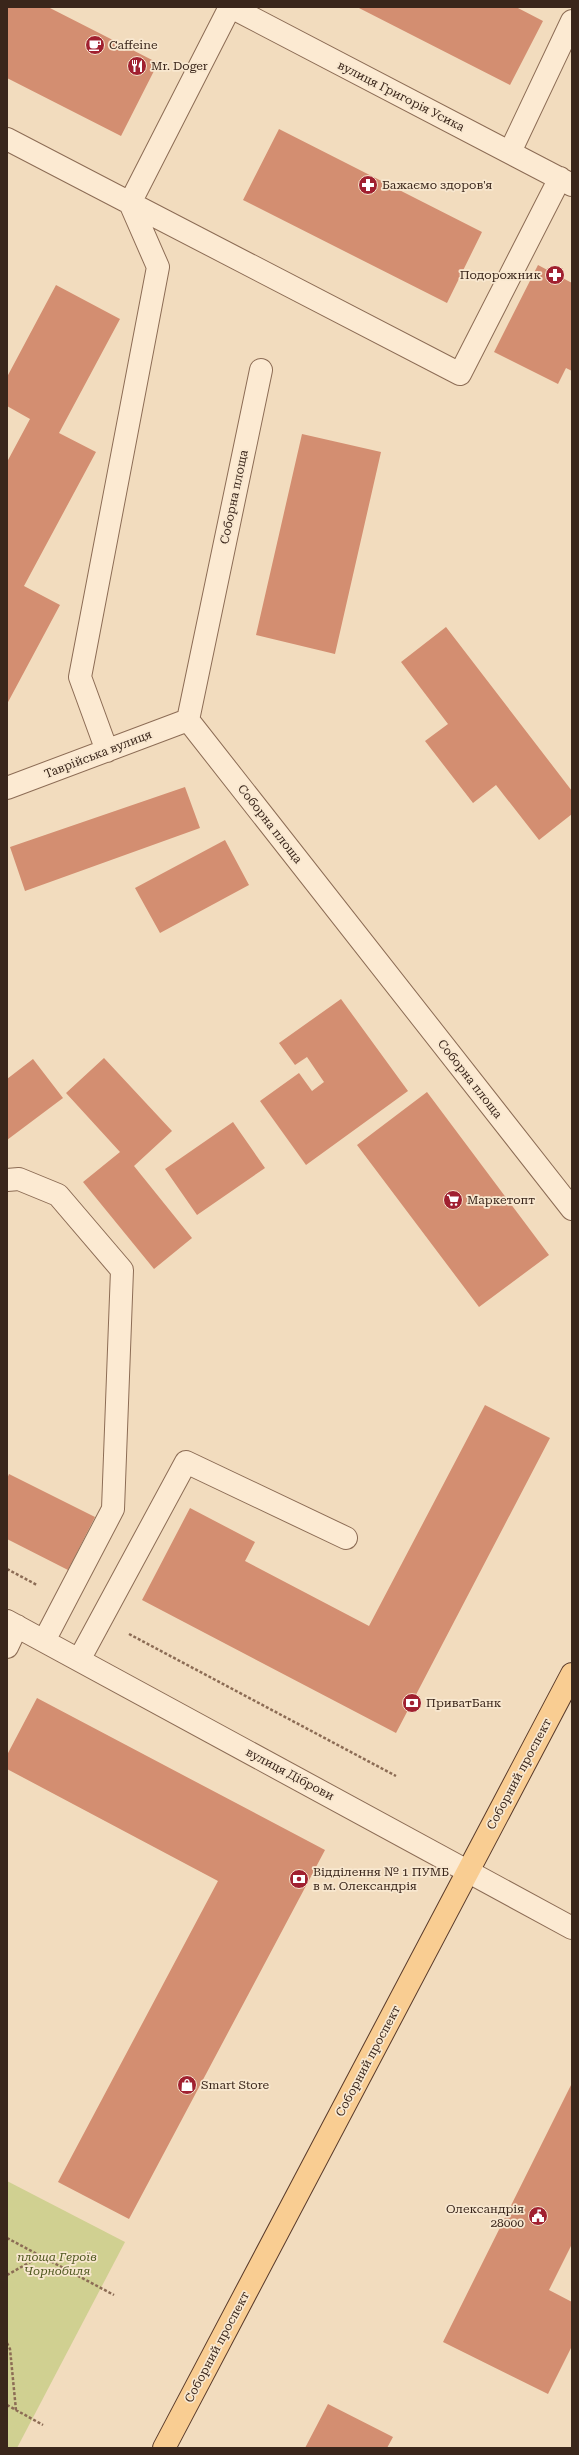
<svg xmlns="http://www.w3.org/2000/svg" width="579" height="2455" viewBox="0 0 579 2455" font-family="'Roboto Serif',serif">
<rect width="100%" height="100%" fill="#f2dcbe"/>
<path fill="#d0d091" d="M7 2181 125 2242 17 2448H7Z"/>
<path fill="#d38e71" d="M7 7H48L158 63 121 136 7 78Z
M357 7H516L543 21 510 85Z
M279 129 482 232 447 303 243 200Z
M538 265 572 283V371L566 368 558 384 494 352Z
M56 285 120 319 59 433 96 452 24 586 60 605 7 704V462L30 419 7 406V377Z
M302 434 381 452 335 654 256 635Z
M446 627 572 791V814L539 840 496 785 473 803 425 741 448 724 401 662Z
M185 787 200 828 25 891 10 847Z
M225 840 249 885 160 933 135 888Z
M341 999 408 1091 306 1165 260 1101 299 1073 312 1091 324 1082 307 1057 295 1065 279 1043Z
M104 1058 172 1131 134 1166 192 1238 154 1269 83 1182 120 1152 66 1093Z
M33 1059 63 1098 7 1140V1079Z
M427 1092 549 1255 479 1307 357 1145Z
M233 1122 265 1168 197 1215 165 1169Z
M485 1405 550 1438 396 1733 142 1600 190 1508 255 1542 245 1561 369 1626Z
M9 1474 95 1517 68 1570 7 1539V1479Z
M37 1698 325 1850 129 2219 58 2182 218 1881 7 1769V1755Z
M572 2083V2244L549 2290 572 2302V2346L548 2394 443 2342Z
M328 2404 393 2437 387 2448H305Z"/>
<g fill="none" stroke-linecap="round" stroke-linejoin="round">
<g stroke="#8c6c55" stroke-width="24">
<path id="minor" d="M230 7 130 203 460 374 560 178
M231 7 572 185
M7 139 130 203 158 267 80 677 107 751
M510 152 572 21
M261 370 188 720 572 1209
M7 788 188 720
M7 1180 19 1179 58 1195 122 1270 113 1509 44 1641
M7 1621 572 1928
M7 1647 17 1626
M79 1660 186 1462 346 1538"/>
</g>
<g stroke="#593a2a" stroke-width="24">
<path id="major" d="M164 2448 572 1674"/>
</g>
<path stroke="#8c6c55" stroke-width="2.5" stroke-dasharray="3 2" stroke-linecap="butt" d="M7 1569 37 1585
M129 1634 396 1776
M7 2238 114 2295
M7 2275 41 2256
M7 2343 10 2349 16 2410
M7 2405 43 2425"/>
<use href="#minor" stroke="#fcead2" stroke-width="22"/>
<use href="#major" stroke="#f9cd92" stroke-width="22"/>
</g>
<defs>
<g id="cafe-disc" transform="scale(1)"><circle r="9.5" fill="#a02030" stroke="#f8e7cf"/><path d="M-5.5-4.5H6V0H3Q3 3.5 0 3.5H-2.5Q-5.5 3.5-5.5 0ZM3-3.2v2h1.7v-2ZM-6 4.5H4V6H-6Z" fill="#fff"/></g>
<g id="restaurant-disc" transform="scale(1)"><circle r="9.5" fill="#a02030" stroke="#f8e7cf"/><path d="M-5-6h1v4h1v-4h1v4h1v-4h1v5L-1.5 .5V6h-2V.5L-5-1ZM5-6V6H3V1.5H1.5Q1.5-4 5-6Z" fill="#fff"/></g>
<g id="pharmacy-disc" transform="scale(1)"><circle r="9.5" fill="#a02030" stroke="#f8e7cf"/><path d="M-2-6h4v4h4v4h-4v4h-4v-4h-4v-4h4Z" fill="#fff"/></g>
<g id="supermarket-disc" transform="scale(1)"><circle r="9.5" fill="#a02030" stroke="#f8e7cf"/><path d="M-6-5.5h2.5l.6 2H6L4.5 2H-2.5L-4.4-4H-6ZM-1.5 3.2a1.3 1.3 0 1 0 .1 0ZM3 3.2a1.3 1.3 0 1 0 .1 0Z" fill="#fff"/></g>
<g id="bank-disc" transform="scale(1)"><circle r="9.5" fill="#a02030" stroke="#f8e7cf"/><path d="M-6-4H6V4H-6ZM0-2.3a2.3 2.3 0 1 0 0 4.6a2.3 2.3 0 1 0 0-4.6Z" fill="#fff"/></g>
<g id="shop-disc" transform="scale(1)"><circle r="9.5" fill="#a02030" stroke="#f8e7cf"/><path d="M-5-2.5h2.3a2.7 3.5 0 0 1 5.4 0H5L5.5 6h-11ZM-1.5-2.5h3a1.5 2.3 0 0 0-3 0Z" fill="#fff"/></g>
<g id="civic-disc" transform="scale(1)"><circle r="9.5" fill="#a02030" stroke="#f8e7cf"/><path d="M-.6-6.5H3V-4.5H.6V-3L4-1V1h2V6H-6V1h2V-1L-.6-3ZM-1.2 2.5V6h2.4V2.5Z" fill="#fff"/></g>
</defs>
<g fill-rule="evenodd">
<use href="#cafe-disc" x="95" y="45"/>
<use href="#restaurant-disc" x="137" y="66"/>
<use href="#pharmacy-disc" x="368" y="185"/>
<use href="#pharmacy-disc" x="555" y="275"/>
<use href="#supermarket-disc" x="453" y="1200"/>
<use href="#bank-disc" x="412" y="1703"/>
<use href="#bank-disc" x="299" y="1879"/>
<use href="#shop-disc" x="187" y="2085"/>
<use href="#civic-disc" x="538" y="2216"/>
</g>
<g text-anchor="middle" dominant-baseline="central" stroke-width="3.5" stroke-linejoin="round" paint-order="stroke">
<g font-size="12" fill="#3a261b" stroke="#f8e7cf" text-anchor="start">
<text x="109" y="45">Caffeine</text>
<text x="151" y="66">Mr. Doger</text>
<text x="382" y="185">Бажаємо здоров'я</text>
<text x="541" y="275" text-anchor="end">Подорожник</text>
<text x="467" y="1200">Маркетопт</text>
<text x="426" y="1703">ПриватБанк</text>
<text x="313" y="1872">Відділення № 1 ПУМБ<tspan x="313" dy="14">в м. Олександрія</tspan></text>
<text x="201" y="2085">Smart Store</text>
<text x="524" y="2209" text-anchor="end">Олександрія<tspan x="524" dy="14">28000</tspan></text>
</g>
<g font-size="12" fill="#3a261b" stroke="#f8e7cf">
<text transform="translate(401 96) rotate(27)">вулиця Григорія Усика</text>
<text transform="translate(234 497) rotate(-78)">Соборна площа</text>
<text transform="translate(98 754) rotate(-21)">Таврійська вулиця</text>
<text transform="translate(270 824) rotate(52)">Соборна площа</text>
<text transform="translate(470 1079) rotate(52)">Соборна площа</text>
<text transform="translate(290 1774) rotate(28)">вулиця Діброви</text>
<text transform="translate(519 1774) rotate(-62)">Соборний проспект</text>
<text transform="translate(368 2061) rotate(-62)">Соборний проспект</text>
<text transform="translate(217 2347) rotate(-62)">Соборний проспект</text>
</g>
<g font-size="12" font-style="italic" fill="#505820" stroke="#f8e7cf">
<text x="57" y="2257">площа Героїв<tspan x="57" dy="14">Чорнобиля</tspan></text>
</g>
</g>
<rect width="579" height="2455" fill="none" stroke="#3a261b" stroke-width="16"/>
</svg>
